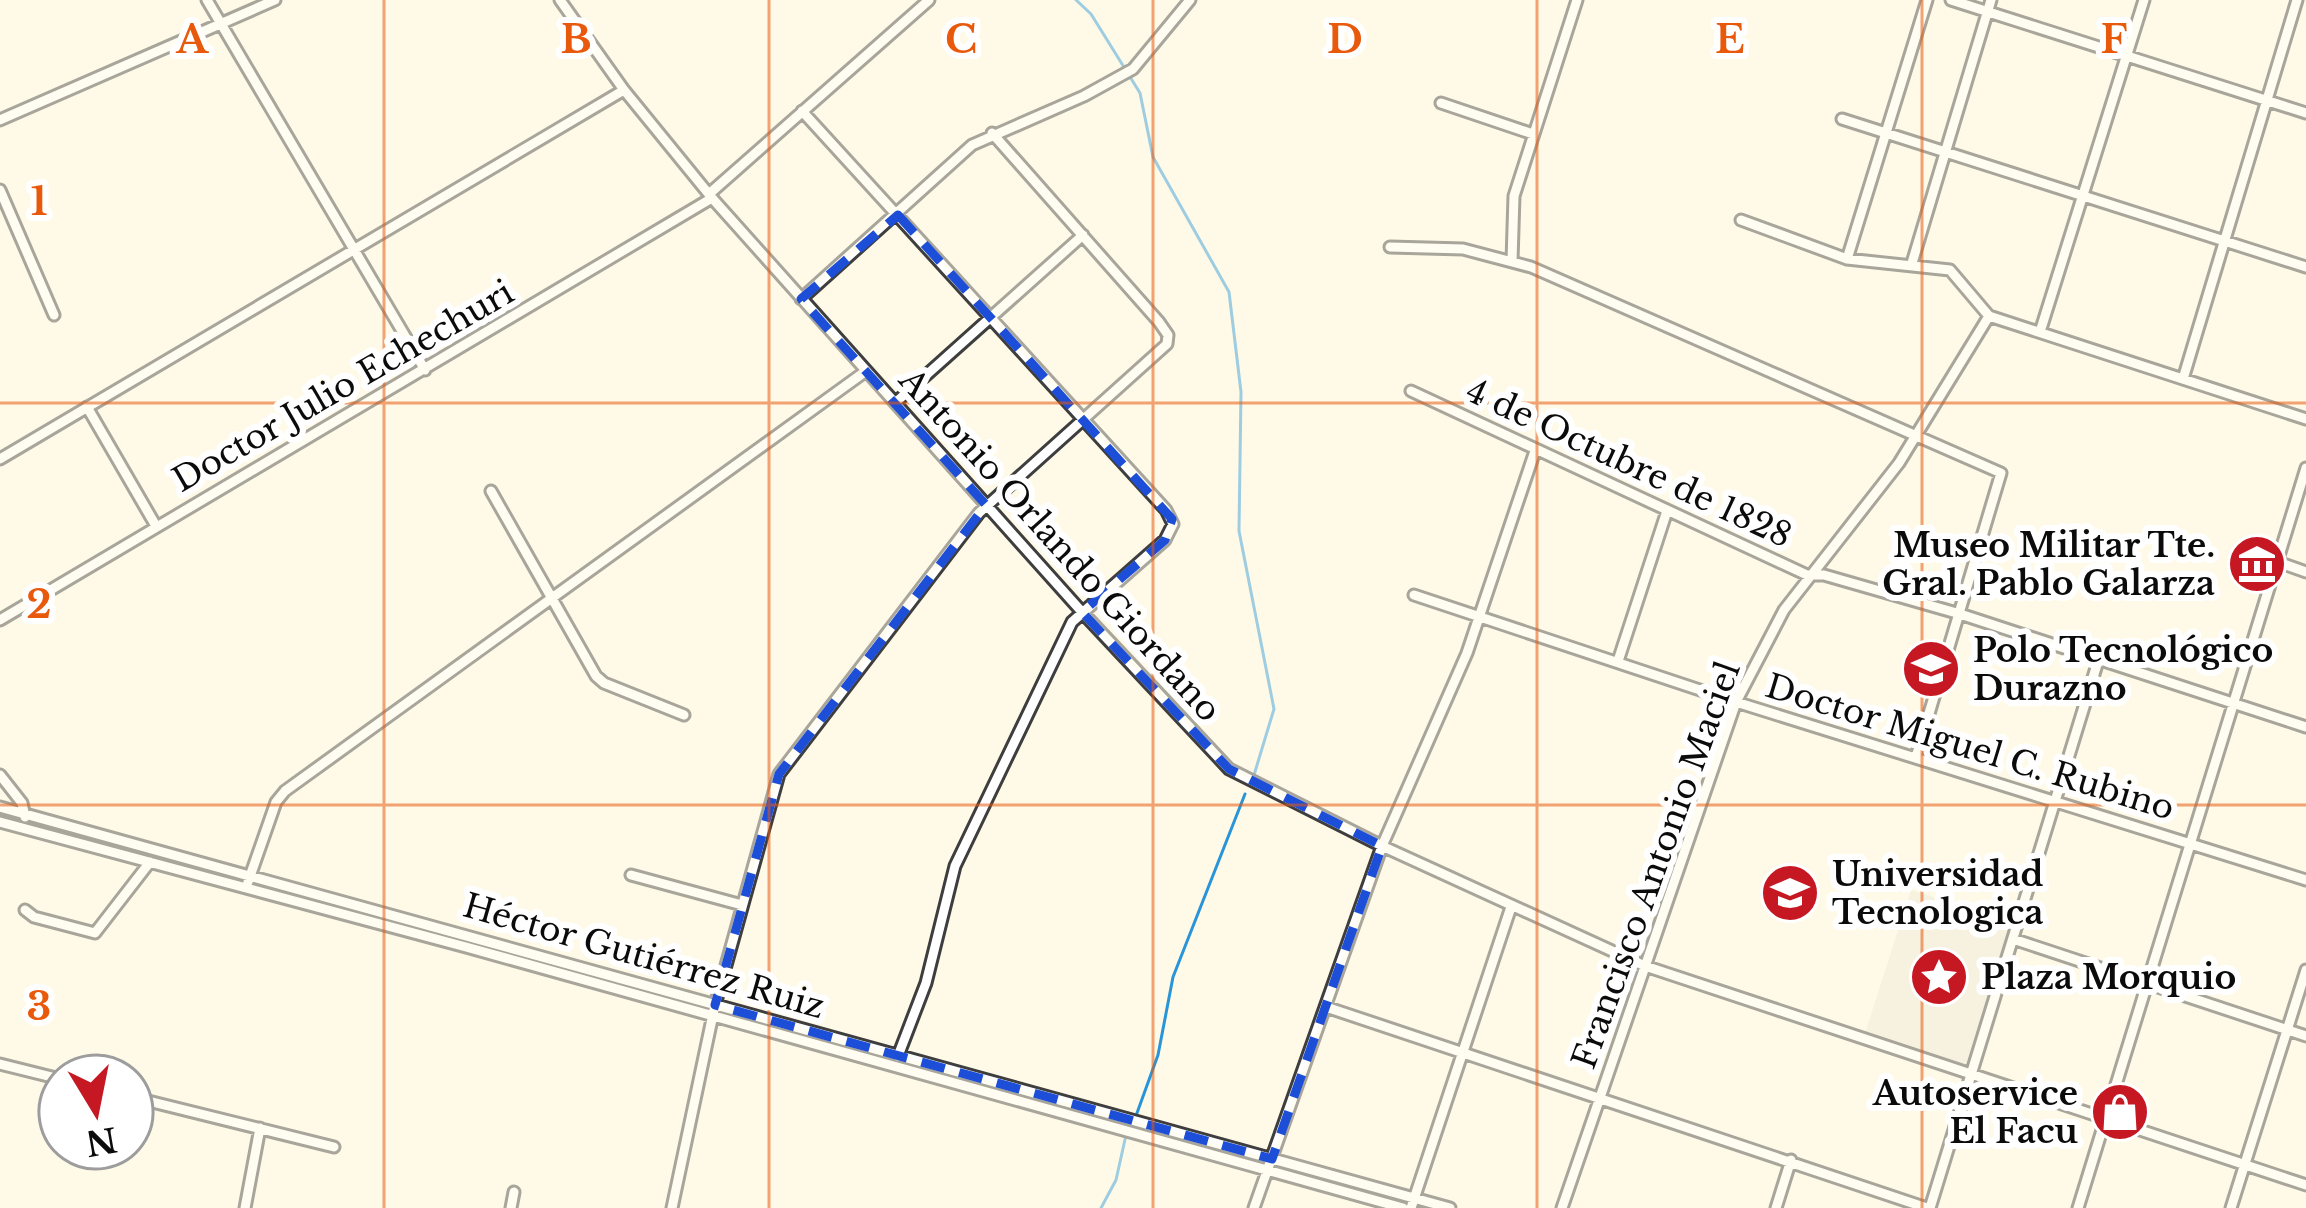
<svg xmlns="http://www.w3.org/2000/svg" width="2306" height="1208" viewBox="0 0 2306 1208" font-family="'Libre Baskerville',serif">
<rect width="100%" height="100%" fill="#fffae8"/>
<path fill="#eee8d8" d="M1911 890 2013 922 1967 1065 1865 1033Z"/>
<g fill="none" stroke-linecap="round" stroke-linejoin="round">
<path stroke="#2995d8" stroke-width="3" d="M1076 0 1091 14 1140 93 1153 157 1229 292 1241 392 1239 531 1274 709 1254 775
M1137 1113 1158 1055 1173 977 1245 794
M1101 1208 1116 1180 1126 1135"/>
<g stroke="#3e3e3e" stroke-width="15">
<path id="minor" d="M207 0 425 370
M560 0 624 90 712 198 1082 612 1229 769 1382 846 1645 966 2306 1185
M1951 0 2306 113
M1441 103 1533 134
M802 111 1166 510 1173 524 1165 540 1072 622 955 866 926 983 898 1056
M1842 119 2306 267
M0 120 275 0
M0 190 54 315
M709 194 929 0
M1741 220 1847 259 1950 270 1989 316 2306 419
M1390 247 1463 249 1531 267 2001 473 1916 757
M1847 259 1927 0
M1512 261 1514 196 1577 0
M1912 263 1991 0
M801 299 972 145 1084 96 1133 69 1190 0
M2040 332 2144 0
M2183 379 2297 0
M1411 391 1807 575H1824L1960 614 2306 727
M895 403 1083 235
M87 407 156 526
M0 459 624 90
M491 491 596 676 604 683 684 715
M2278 562 2306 572
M1414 595 1736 702 2306 880
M0 620 712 198
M1618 661 1667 511
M0 775 22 803 25 817
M0 807 1450 1208
M0 822 466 947 1403 1208
M631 875 742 905
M248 882 276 802 285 791 866 371
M25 910 34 917 95 933 150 862
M2013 939 2306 1036
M1326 1007 1927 1208
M0 1064 60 1079
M132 1097 334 1147
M245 1208 260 1128
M511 1208 514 1192
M672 1208 715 1005 779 774 979 513 1167 344 1168 335 1159 322 992 133
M1254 1208 1382 846 1467 653 1535 451
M1411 1208 1511 907
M1562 1208 1736 702 1784 610 1899 463 1989 316
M1776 1208 1791 1160
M1930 1208 2099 658
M2078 1208 2306 468
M2231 1208 2306 970"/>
</g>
<use href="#minor" stroke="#fff" stroke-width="9"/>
</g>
<path d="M0 0H2306V1208H0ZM898 215 1172 519 1165 540 1082 612 1229 769 1382 846 1272 1159 715 1005 779 774 986 505 801 299Z" fill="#fffae8" fill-opacity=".55" fill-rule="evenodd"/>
<path fill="none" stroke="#1d4ed8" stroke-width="9" stroke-dasharray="24 15" stroke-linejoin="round" d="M898 215 1172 519 1165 540 1082 612 1229 769 1382 846 1272 1159 715 1005 779 774 986 505 801 299Z"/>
<path fill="none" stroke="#e8590c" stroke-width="3" stroke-opacity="0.55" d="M384 0V1208M769 0V1208M1153 0V1208M1537 0V1208M1922 0V1208M0 403H2306M0 805H2306"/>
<defs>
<g id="museum-disc" transform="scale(3)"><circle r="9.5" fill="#c51823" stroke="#fff"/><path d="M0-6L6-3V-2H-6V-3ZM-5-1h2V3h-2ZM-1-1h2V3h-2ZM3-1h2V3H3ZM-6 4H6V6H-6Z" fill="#fff"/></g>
<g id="school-disc" transform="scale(3)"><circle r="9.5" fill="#c51823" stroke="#fff"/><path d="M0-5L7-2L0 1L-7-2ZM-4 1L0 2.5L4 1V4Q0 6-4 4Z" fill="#fff"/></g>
<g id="university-disc" transform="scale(3)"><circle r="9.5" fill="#c51823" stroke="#fff"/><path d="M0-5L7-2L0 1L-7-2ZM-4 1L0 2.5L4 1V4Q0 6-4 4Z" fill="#fff"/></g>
<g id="sight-disc" transform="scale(3)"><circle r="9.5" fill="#c51823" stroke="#fff"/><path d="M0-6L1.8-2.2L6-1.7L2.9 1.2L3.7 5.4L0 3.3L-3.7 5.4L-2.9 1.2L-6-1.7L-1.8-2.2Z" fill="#fff"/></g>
<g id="shop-disc" transform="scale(3)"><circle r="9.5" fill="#c51823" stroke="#fff"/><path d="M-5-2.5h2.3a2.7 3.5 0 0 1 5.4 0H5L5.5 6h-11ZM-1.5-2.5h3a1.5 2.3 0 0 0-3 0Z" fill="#fff"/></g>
</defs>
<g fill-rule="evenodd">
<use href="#museum-disc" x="2257" y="564"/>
<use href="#school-disc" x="1931" y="669"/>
<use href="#university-disc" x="1790" y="893"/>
<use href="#sight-disc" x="1939" y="977"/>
<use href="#shop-disc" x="2120" y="1112"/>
</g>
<g text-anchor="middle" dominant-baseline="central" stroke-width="12" stroke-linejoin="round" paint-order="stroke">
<g font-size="33" fill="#0b0b0b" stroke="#fff">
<text transform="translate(343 386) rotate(-30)">Doctor Julio Echechuri</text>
<text transform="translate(1629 463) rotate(25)">4 de Octubre de 1828</text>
<text transform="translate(1060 545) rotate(48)">Antonio Orlando Giordano</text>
<text transform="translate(1970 747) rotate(17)">Doctor Miguel C. Rubino</text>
<text transform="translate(1656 865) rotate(-70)">Francisco Antonio Maciel</text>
<text transform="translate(644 956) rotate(16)">Héctor Gutiérrez Ruiz</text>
</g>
<g font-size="33" font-weight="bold" fill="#0b0b0b" stroke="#fff" text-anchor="start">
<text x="2215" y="545" text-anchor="end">Museo Militar Tte.<tspan x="2215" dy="38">Gral. Pablo Galarza</tspan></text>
<text x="1973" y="650">Polo Tecnológico<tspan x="1973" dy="38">Durazno</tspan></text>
<text x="1832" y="874">Universidad<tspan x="1832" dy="38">Tecnologica</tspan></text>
<text x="1981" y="977">Plaza Morquio</text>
<text x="2078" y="1093" text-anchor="end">Autoservice<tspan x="2078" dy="38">El Facu</tspan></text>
</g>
</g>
<g font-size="39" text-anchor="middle" font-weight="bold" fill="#e8590c" stroke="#fff" stroke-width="12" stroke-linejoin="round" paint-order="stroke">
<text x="192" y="53">A</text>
<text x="576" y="53">B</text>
<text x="961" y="53">C</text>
<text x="1345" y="53">D</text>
<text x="1730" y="53">E</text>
<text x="2114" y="53">F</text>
<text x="39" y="215">1</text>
<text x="39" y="618">2</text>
<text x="39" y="1020">3</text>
</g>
<g transform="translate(96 1112) rotate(170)"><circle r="57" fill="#ffffff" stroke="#9d9d9d" stroke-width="3"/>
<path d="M0-9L21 45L0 30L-21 45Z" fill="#c51823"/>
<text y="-18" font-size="33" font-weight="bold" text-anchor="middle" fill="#0b0b0b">N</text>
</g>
</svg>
